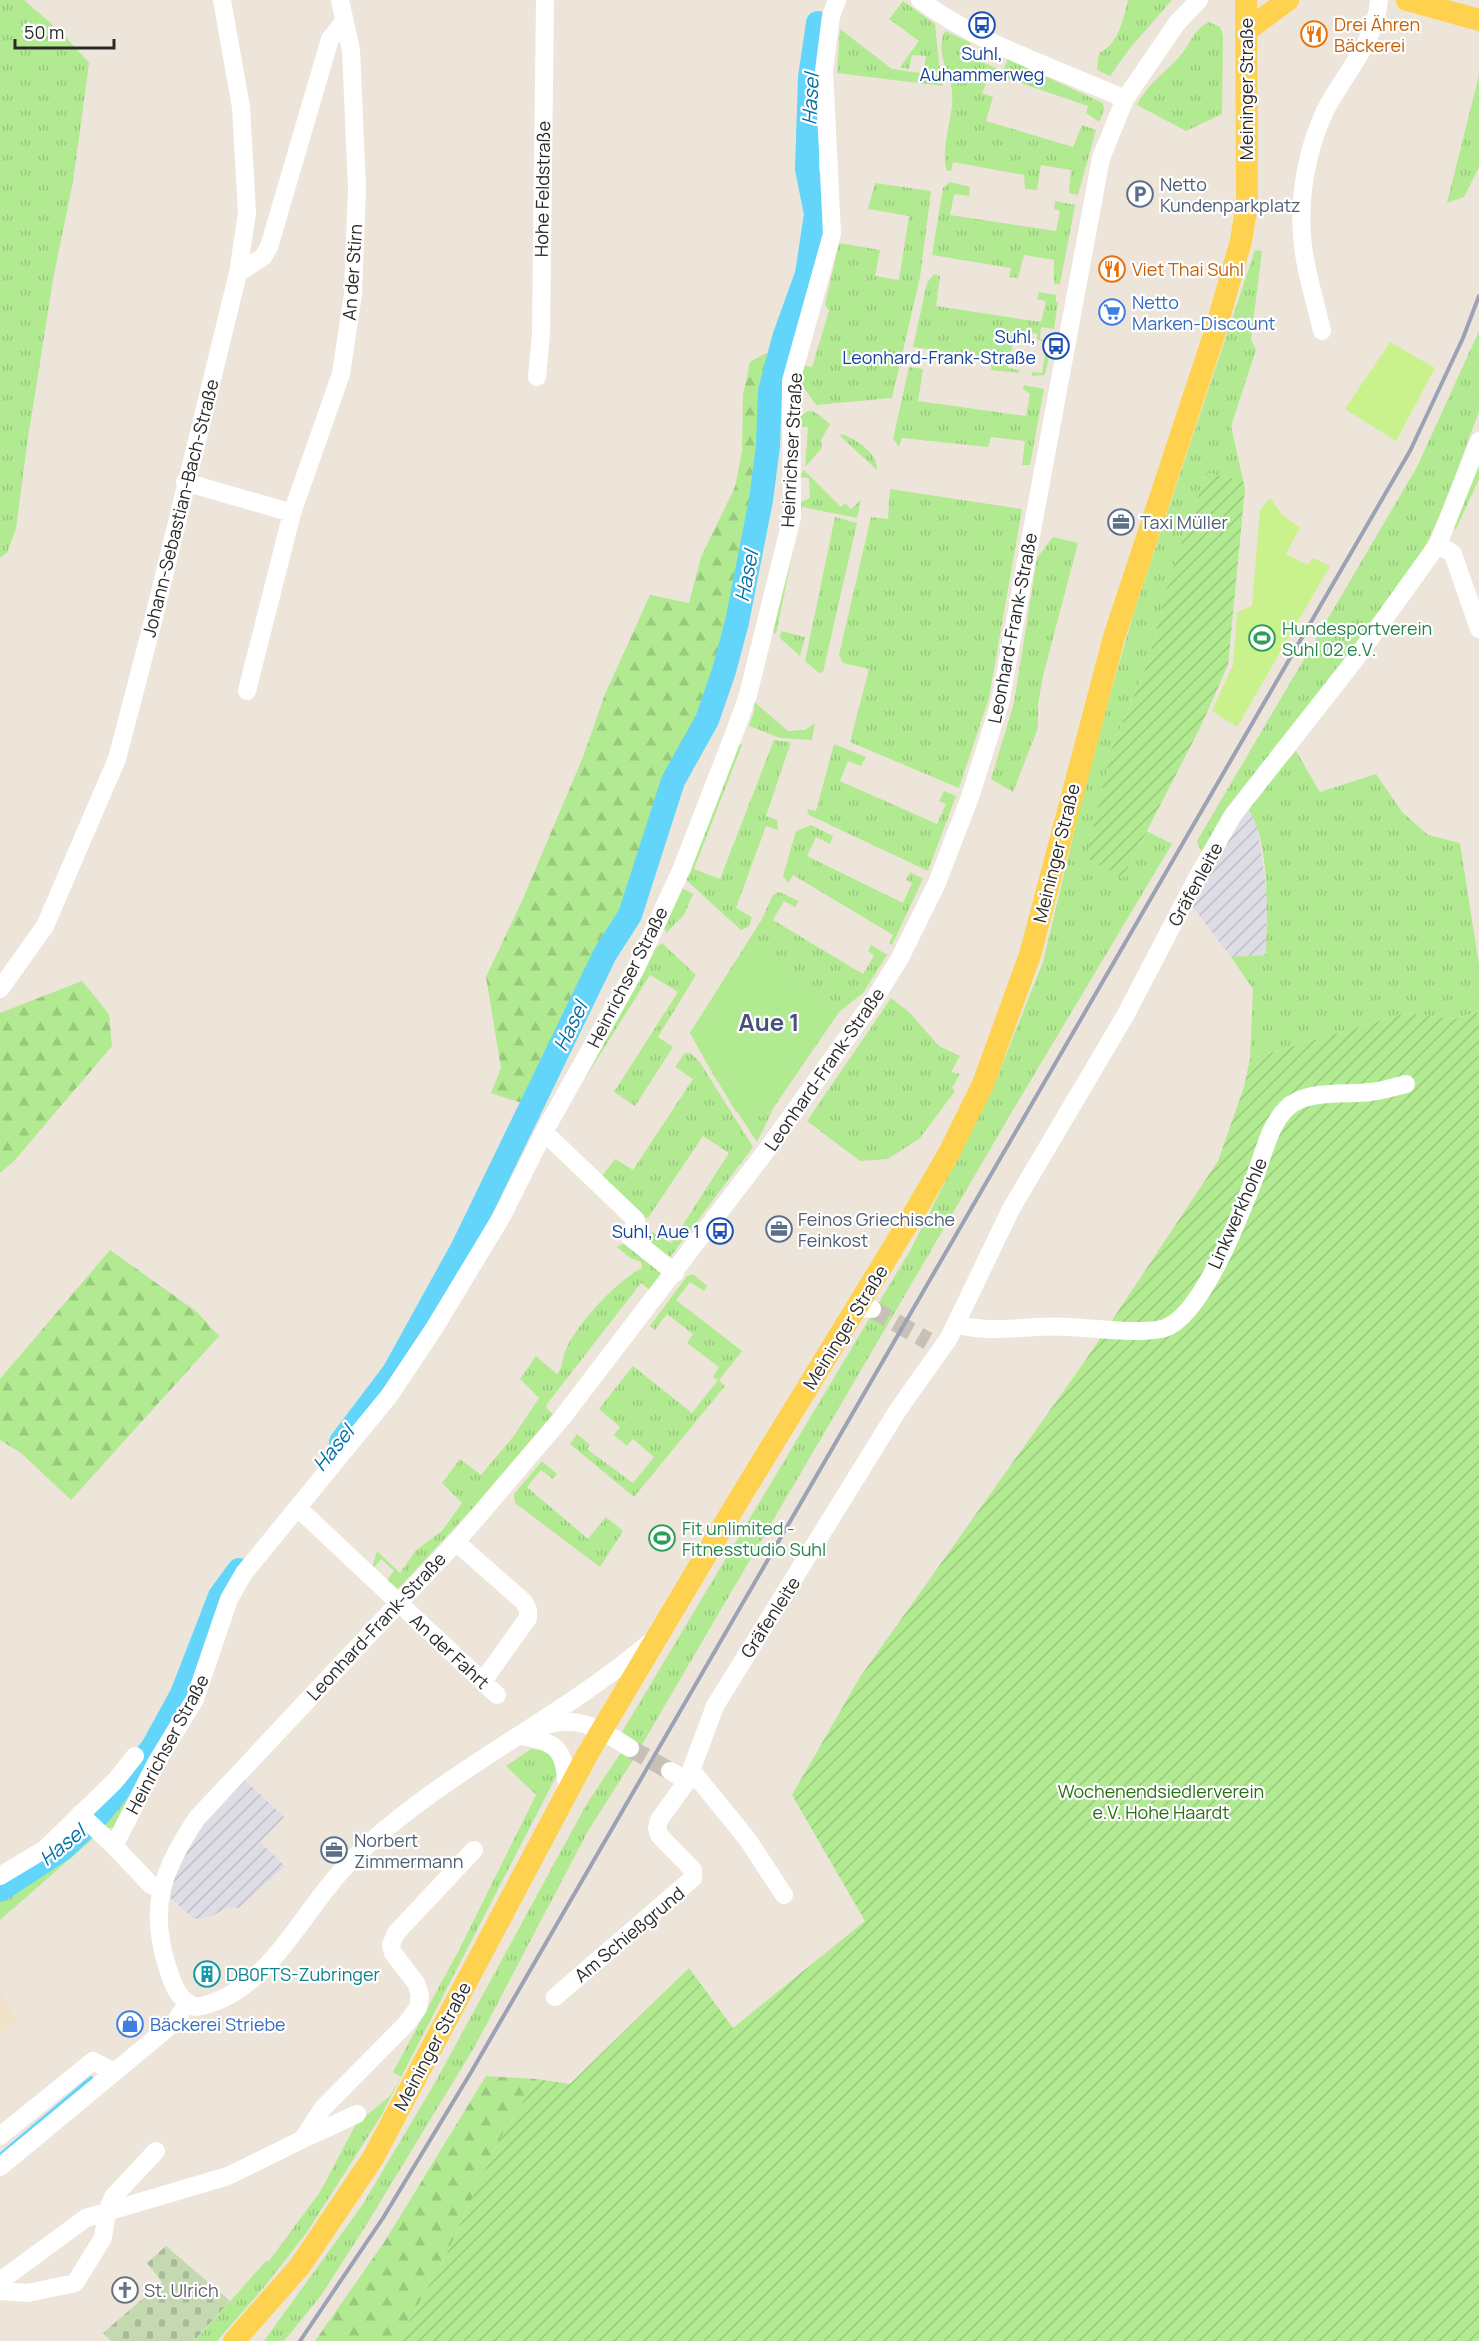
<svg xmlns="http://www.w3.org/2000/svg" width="1479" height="2341" viewBox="0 0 1479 2341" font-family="Manrope,sans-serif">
<defs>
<pattern id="industrial-furrows" width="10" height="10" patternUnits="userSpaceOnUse" patternTransform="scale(1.5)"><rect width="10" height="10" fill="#dedce5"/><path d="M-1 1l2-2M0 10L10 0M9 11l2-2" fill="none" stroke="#bfbdc5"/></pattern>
<pattern id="grass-tufts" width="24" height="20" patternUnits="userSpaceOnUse" patternTransform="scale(1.5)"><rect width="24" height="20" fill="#b1ea91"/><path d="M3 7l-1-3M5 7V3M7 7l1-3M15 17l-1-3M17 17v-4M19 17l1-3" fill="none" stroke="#98c97d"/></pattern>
<pattern id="forest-firs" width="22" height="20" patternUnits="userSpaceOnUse" patternTransform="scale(1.5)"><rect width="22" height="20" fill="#b1ea91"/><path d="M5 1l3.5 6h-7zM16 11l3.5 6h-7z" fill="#98c97d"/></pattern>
<pattern id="cemetery-stones" width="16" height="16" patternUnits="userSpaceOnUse" patternTransform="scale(1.5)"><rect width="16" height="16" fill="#c5d9b0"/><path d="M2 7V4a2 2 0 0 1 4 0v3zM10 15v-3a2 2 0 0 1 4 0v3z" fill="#a9ba98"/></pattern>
<pattern id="garden-furrows" width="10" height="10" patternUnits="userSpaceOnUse" patternTransform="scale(1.5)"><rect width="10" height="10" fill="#b1ea91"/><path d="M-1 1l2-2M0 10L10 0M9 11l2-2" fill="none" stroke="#98c97d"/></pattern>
</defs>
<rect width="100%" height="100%" fill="#eee5da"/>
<path fill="url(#industrial-furrows)" d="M1246 806 1256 819 1267 894 1266 955 1231 957 1189 902Z
M242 1777 284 1817 260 1842 285 1866 239 1908 227 1907 211 1917 194 1919 167 1895 177 1862 205 1817Z"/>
<path fill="#f1e3c8" d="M0 1992 18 2020 0 2033Z"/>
<path fill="url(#grass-tufts)" d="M0 0H24L63 34 89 63 73 182 54 274 28 438 16 528 7 553 0 558Z
M1128 0H1172L1130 48 1110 76 1097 70 1099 53C1119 44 1123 19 1128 0Z
M903 1 935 24 940 73 924 70 926 56 912 55 909 69 900 67 919 41 889 19Z
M1209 22 1220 27 1223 35 1222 114 1186 131 1137 105C1147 84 1166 72 1181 55 1190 44 1195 28 1209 22Z
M840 29 892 69 942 76 943 86 837 73Z
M945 31 971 43 967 55 1002 71 1008 59 1103 103 1104 110 1099 122 1086 113 1088 106 991 73 982 93 993 97 986 121 1073 147 1082 125 1096 130 1078 195 1069 193 1071 170 1041 165 1037 190 1025 189 1024 175 953 162 951 171H947C939 150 955 114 952 91 949 70 935 52 945 31Z
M1479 75V167L1464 197 1447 203Z
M950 182 970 187 969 196 954 194 950 215 1056 231 1060 211 1054 209 1055 201 1075 205 1060 284H1054V260L1024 255 1018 278 1009 277 1011 268 932 255 943 188Z
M875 183 931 191 920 277 892 398 816 405 802 385 803 365 812 367 829 311 825 305 839 243 880 250 875 276 899 280 909 216 868 209Z
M1255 250 1262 251 1251 339 1256 350 1231 426 1243 480 1206 473 1170 576 1148 662 1112 748 1123 877 1147 831 1172 844 1016 1105 633 1760 588 1831 475 2046 365 2227 320 2297 284 2341H264L363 2204 436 2081 586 1805 620 1754 633 1743 622 1732 911 1249 992 1090 1043 962 1092 757 1134 612Z
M934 274 940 276 936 306 1041 322 1046 301 1037 299 1039 292 1056 295V302H1058L1054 329 1041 327 1040 339 1052 342 1045 375 1032 376V372L1042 373 1047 342 1037 340V334L1015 330 1008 368 1019 370V373L991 370 992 359 913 347 927 283Z
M1479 331V411L1443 509 1424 549 1203 856 1197 841 1417 467Z
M909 367 923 369 918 401 1026 416 1030 394 1023 389 1024 385 1044 389 1030 465H1022L1025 441 991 437 988 447 902 438 899 447 893 439Z
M808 411 815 412 830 424 821 440 822 448 805 467 808 427 798 426 799 417Z
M842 434C857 440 878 453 877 470L840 436Z
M1479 450V479L1456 529 1447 528Z
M804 470 841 507 845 503 851 509 861 500 857 518 802 507 776 634 767 628 798 503 810 498 809 478 799 477Z
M890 489 1022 509 989 698 959 788 850 742 869 669 843 663 839 655 871 517 888 519Z
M835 517 857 523 823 672 819 673 805 661Z
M1053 537 1078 543 1043 676 1038 704V728L1013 792 991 779 1014 703 1037 558Z
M781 631 805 637 800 656 780 638Z
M750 698 788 731 805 730 815 723 812 740 780 738 749 726 755 708 746 706Z
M774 740 790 742V745L766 816 777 820 778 830 766 826 736 908 752 917 748 927 741 930 685 879 735 742 742 745 694 869 720 879Z
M834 744 866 757 861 766 848 761 840 781 937 824 946 804 939 801 944 791 956 796 928 871 809 815 807 809 816 811Z
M1296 751 1320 792 1376 774 1402 812 1428 835 1460 843 1479 965V1012L1454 1019 1405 1013 1250 1059 1253 989 1231 957 1266 955C1267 915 1271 837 1246 806Z
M811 825 833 836 830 844 816 837 807 856 903 903 912 883 906 880 910 872 923 879 892 945 889 943 893 935 793 875 788 883 783 876 796 831Z
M682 888 693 894 684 915 666 933 664 927Z
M779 892 799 901 795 907 784 901 773 920 863 974 874 956 868 951 871 945 887 955 863 993 839 1012 774 1107 757 1142 714 1076 690 1033 762 919 773 895Z
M662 943 696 975 658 1037 673 1047 635 1106 614 1092 678 992 650 975 584 1080 656 948Z
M891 998 909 1012 939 1046 960 1056 951 1072 960 1074 952 1088 955 1091 920 1138 888 1159 860 1161 807 1121Z
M685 1053H690L699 1061 753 1147 668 1260 648 1241 652 1232 671 1243 729 1153 703 1136 648 1218H641L602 1176 615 1159 633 1170 693 1079 675 1067Z
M625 1243 664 1271 650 1290 641 1283 547 1404 546 1408 553 1414 474 1507 395 1592 385 1582 394 1571 381 1559 374 1568 373 1565 377 1551 400 1573 416 1550 442 1531 462 1503 442 1483 460 1459 481 1475 513 1437 539 1398 520 1379 536 1356 557 1374C563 1367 562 1359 565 1351 577 1324 616 1281 642 1268L641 1262 630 1258 617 1247Z
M693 1274 707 1286 704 1291 690 1282 676 1300 742 1351 719 1380 725 1386 634 1497 570 1444 577 1434 590 1445 587 1449 633 1483 654 1457 633 1439 627 1446 614 1435 620 1427 599 1409 633 1366 692 1413 718 1380 713 1377 719 1367 687 1343 693 1334 667 1314 655 1330 650 1326 687 1276Z
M542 1461 557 1474 553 1479 541 1470 527 1487 588 1539 606 1517 623 1531 600 1567 515 1503 514 1494Z
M531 1749 548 1751 561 1767 381 2116 307 2232 265 2286 217 2341H195L265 2262 269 2261 320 2192 356 2124 390 2096 401 2077 393 2072 459 1950 536 1795 506 1766Z
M146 1772 116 1828H107L102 1824Z
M81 1824 96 1836 0 1920V1883Z"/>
<path fill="url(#forest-firs)" d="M766 353 780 355 770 391 768 446 761 500 737 622 724 671 707 720 673 781 630 915 605 954 531 1106 491 1093 501 1068 486 977 522 901 583 757 605 694 650 595 689 603 701 557 735 487 742 451 743 395 750 362Z
M82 981 109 1014 112 1046 14 1161 0 1173V1013Z
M110 1250 197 1312 219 1336 71 1500 21 1453 0 1440V1379Z
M486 2076 537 2079 497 2144 447 2253 398 2341H315L385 2241Z"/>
<path fill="url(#cemetery-stones)" d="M166 2246 230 2301 194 2341H111L103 2333 162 2282 147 2263Z"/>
<path fill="#b1ea91" d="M752 938 837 1015 763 1117 736 1112 690 1033Z"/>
<path fill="url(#garden-furrows)" d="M1206 473 1243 480 1245 488 1228 665 1200 728 1123 877 1086 858 1112 748 1148 662 1170 576Z
M1479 1012V2341H398L447 2253 497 2144 537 2079 570 2084 689 1968 733 2028 865 1921 792 1795 860 1677 1085 1361 1218 1161 1244 1087 1250 1059 1405 1013 1454 1019Z"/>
<path fill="#c9f28c" d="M1390 342 1435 368 1396 441 1345 409Z
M1270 498 1283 516 1300 527 1286 554 1308 565 1313 558 1330 566 1237 727 1212 711 1233 665 1237 612 1252 606 1260 510Z"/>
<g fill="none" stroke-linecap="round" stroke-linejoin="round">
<path stroke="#63d5fa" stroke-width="4" d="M0 2155 91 2078"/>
<path stroke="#63d5fa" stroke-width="24" d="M341 1442 394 1372 463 1247 605 954 630 915 673 781 707 720 724 671 737 622 761 500 768 446 770 391 784 338 807 274 816 214 807 169 810 77 818 23
M0 1890 64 1848 100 1813 153 1747 182 1694 220 1596 239 1570"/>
<path stroke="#c7c0b7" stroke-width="18" stroke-dasharray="18 9" stroke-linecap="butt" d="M872 1309 928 1341
M630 1748 670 1771"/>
<path stroke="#fff" stroke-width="18" d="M920 0C981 45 1056 68 1125 99
M238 273 263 257 269 247 330 39 343 23
M1322 331C1315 300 1304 267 1302 236 1299 195 1307 149 1325 111 1343 75 1376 42 1379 0
M537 377 541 334 545 0
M185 482 292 513
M1438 544 1453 554 1479 629
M247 691 292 513 341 374 353 294 357 189 351 50 340 0
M0 989 45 926 117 759 152 625 238 273 247 213 241 107 222 0
M544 1132 636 1220 630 1237 675 1273
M857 1308 872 1309
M956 1324C993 1335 1031 1324 1069 1327 1093 1328 1143 1335 1165 1328 1203 1315 1242 1210 1256 1174 1264 1152 1270 1124 1287 1108 1305 1089 1346 1095 1370 1092 1382 1091 1394 1087 1406 1084
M299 1509 497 1695
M456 1542 524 1602 528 1610V1618L483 1681
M649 1643C554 1724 431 1777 345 1867 301 1913 265 1997 195 2007 177 1999 173 1984 167 1966 148 1906 163 1869 197 1818L456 1542 562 1418 763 1155 872 1003 900 958 937 883 970 797 1000 703 1101 158 1125 99 1177 23 1199 0
M543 1726C580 1714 599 1729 630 1748
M520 1736C561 1741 565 1753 567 1792
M670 1771 687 1781 715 1706 898 1410 949 1338 1011 1209 1125 1016 1198 876 1233 815 1354 661 1438 544 1479 441
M692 1771 748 1840 784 1895
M80 1814 114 1846
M0 1876 45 1849 115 1781 135 1756
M161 1890 151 1885 114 1846 156 1763 195 1699 229 1599 244 1573 389 1396 435 1327 502 1216 544 1132 636 968 682 868 737 726 748 695 792 517 791 381 832 234 824 71 831 16 837 0
M555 1997 693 1878V1870L659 1835 657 1828 659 1820 687 1781
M0 2136 93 2061 114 2072
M305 2138 357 2114
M0 2167 175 2022 187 2003
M0 2281 86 2218 228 2176 303 2139 323 2108 406 2024 418 2008 420 1995 416 1983 393 1953 391 1945 396 1933 474 1850
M0 2291 28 2293 75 2283 103 2238 107 2211 113 2197 156 2151"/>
<path stroke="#fed24f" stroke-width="22" d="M1407 0 1479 20
M1246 31 1288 0
M234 2341 300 2266 373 2158 587 1755 741 1496 910 1220 949 1153 983 1084 1030 955 1114 637 1215 332 1241 241 1247 204 1246 0"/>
<path stroke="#9da1b6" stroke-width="4" d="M300 2341 383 2218 470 2074 1410 451 1463 338 1479 296"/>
</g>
<defs>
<g id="bus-ring" transform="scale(1.35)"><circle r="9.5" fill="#fff" stroke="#1a4fb4" stroke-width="1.5"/><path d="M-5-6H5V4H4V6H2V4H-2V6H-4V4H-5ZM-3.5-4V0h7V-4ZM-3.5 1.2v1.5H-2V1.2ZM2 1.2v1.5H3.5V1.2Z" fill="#1a4fb4"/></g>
<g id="restaurant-ring" transform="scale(1.35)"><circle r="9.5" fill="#fff" stroke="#e8710a" stroke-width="1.5"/><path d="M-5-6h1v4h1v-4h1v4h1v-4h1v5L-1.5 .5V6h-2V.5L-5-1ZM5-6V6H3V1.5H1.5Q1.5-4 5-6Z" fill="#e8710a"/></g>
<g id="parking-ring" transform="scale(1.35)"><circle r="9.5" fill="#fff" stroke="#5c6f8a" stroke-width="1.5"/><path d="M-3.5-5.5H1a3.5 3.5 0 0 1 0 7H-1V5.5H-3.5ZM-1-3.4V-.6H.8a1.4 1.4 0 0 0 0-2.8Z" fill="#5c6f8a"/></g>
<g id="supermarket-ring" transform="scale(1.35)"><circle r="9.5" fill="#fff" stroke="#3f7fe0" stroke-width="1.5"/><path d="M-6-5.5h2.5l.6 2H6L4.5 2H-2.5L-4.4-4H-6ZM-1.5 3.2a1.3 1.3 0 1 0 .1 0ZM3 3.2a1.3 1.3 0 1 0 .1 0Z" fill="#3f7fe0"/></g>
<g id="office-ring" transform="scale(1.35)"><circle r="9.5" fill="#fff" stroke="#5c6f8a" stroke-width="1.5"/><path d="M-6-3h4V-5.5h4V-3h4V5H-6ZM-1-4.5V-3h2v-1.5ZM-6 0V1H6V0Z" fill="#5c6f8a"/></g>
<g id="stadium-ring" transform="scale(1.35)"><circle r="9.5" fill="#fff" stroke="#2e9e5b" stroke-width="1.5"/><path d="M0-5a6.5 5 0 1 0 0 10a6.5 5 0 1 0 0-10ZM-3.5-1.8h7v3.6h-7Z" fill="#2e9e5b"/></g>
<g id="building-ring" transform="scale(1.35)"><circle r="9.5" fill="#fff" stroke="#0f9aa8" stroke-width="1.5"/><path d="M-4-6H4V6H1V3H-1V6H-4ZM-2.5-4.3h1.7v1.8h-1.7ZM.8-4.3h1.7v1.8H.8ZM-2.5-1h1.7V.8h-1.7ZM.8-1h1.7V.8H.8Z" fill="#0f9aa8"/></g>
<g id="shop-ring" transform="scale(1.35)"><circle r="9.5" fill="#fff" stroke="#3f7fe0" stroke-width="1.5"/><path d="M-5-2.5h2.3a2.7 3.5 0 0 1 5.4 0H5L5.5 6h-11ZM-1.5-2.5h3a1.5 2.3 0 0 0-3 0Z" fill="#3f7fe0"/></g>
<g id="church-ring" transform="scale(1.35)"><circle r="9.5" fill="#fff" stroke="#6b7280" stroke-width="1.5"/><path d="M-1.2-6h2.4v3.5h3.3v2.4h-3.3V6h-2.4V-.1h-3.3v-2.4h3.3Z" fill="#6b7280"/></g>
</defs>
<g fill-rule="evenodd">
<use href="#bus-ring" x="982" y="25"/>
<use href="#restaurant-ring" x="1314" y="34"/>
<use href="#parking-ring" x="1140" y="194"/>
<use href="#restaurant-ring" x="1112" y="269"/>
<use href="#supermarket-ring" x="1112" y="312"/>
<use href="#bus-ring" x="1056" y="346"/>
<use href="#office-ring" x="1121" y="522"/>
<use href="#stadium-ring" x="1262" y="638"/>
<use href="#office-ring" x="779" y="1229"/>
<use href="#bus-ring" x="720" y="1231"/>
<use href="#stadium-ring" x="662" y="1538"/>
<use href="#office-ring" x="334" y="1850"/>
<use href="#building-ring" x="207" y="1974"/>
<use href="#shop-ring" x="130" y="2024"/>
<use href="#church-ring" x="125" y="2290"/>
</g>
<g text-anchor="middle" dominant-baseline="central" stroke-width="4.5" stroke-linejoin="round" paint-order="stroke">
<g font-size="18" fill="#c56008" stroke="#fff" text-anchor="start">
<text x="1334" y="24">Drei Ähren<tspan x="1334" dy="21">Bäckerei</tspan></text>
<text x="1132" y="269">Viet Thai Suhl</text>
</g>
<g font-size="18" fill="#164399" stroke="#fff" text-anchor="end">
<text x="982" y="53" text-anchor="middle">Suhl,<tspan x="982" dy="21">Auhammerweg</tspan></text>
<text x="1036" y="336">Suhl,<tspan x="1036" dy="21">Leonhard-Frank-Straße</tspan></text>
<text x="700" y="1231">Suhl, Aue 1</text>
</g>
<g font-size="18" fill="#2a2a2a" stroke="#fff">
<text transform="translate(1246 89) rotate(-90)">Meininger Straße</text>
<text transform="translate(542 189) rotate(-89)">Hohe Feldstraße</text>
<text transform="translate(352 272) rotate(-86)">An der Stirn</text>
<text transform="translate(791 450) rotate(-87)">Heinrichser Straße</text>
<text transform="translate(180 508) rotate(-76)">Johann-Sebastian-Bach-Straße</text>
<text transform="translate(1012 628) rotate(-79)">Leonhard-Frank-Straße</text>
<text transform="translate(1056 853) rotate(-76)">Meininger Straße</text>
<text transform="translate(1195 884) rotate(-61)">Gräfenleite</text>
<text transform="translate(627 977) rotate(-63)">Heinrichser Straße</text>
<text transform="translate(824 1069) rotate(-55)">Leonhard-Frank-Straße</text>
<text transform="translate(1237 1213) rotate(-66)">Linkwerkhohle</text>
<text transform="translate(845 1327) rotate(-58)">Meininger Straße</text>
<text transform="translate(770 1617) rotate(-57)">Gräfenleite</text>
<text transform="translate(376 1626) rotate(-47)">Leonhard-Frank-Straße</text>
<text transform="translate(450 1651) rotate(43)">An der Fahrt</text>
<text transform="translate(167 1744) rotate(-62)">Heinrichser Straße</text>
<text transform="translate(629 1934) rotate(-40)">Am Schießgrund</text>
<text transform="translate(432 2046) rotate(-62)">Meininger Straße</text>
</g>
<g font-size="18" fill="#4e5e75" stroke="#fff" text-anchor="start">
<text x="1160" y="184">Netto<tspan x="1160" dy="21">Kundenparkplatz</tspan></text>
<text x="1140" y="522">Taxi Müller</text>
<text x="798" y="1219">Feinos Griechische<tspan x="798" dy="21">Feinkost</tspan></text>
<text x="354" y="1840">Norbert<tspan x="354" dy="21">Zimmermann</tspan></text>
</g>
<g font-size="18" fill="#366cbe" stroke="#fff" text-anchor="start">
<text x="1132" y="302">Netto<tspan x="1132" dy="21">Marken-Discount</tspan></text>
<text x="150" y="2024">Bäckerei Striebe</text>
</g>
<g font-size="18" fill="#27864d" stroke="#fff" text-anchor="start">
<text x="1282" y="628">Hundesportverein<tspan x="1282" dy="21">Suhl 02 e.V.</tspan></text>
<text x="682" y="1528">Fit unlimited -<tspan x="682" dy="21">Fitnesstudio Suhl</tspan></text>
</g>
<g font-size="18" fill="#286e13" stroke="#fff">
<text x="1161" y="1791">Wochenendsiedlerverein<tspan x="1161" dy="21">e.V. Hohe Haardt</tspan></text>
</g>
<g font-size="18" fill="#0d838f" stroke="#fff" text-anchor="start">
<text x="226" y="1974">DB0FTS-Zubringer</text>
</g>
<g font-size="18" fill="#5b616d" stroke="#fff" text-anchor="start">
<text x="144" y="2290">St. Ulrich</text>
</g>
<g font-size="20" font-style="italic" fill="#0071a8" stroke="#fff">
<text transform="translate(810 99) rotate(-87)">Hasel</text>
<text transform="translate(746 576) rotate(-79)">Hasel</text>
<text transform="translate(570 1026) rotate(-64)">Hasel</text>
<text transform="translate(333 1448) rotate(-51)">Hasel</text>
<text transform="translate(62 1845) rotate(-39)">Hasel</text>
</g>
<g font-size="24" font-weight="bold" fill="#46517f" stroke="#fff">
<text x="769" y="1021">Aue 1</text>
</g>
</g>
<path d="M15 39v9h99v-9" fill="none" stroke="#2a2a2a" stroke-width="3"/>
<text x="24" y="39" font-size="18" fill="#2a2a2a" stroke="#ffffff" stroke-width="4.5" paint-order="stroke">50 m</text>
</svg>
